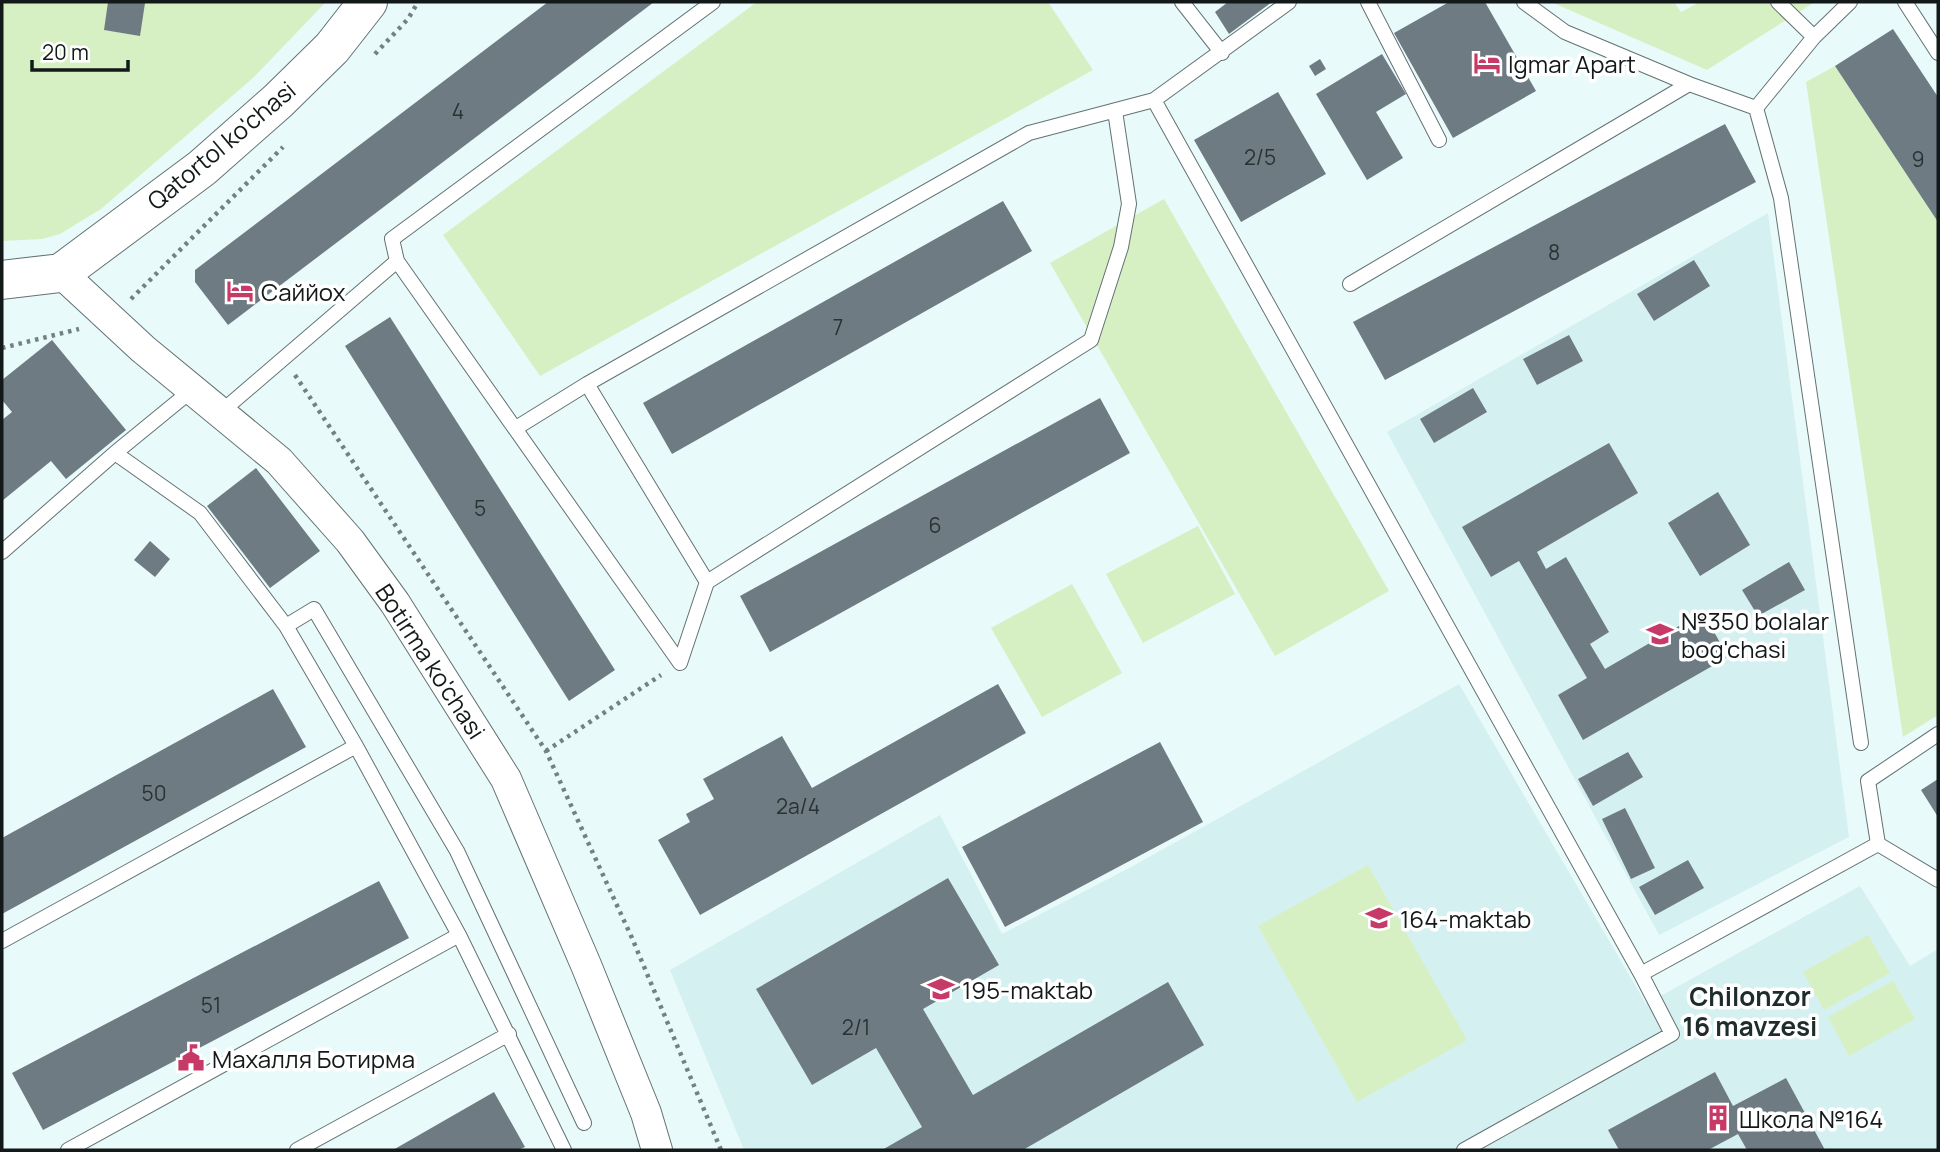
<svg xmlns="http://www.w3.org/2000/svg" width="1940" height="1152" viewBox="0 0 1940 1152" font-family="Manrope,sans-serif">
<rect width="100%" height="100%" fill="#e9fafa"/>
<path fill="#d5f0f0" d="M1768 213 1849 837 1659 935 1387 432Z
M1459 684 1646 1004 1860 886 1910 966 1938 949V1150H744L670 970 940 815 1002 934 1133 866Z"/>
<path fill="#d7f0c3" d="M2 2H326L253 78 101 209 60 234 42 239 2 241Z
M757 2H1048L1093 70 540 376 443 235Z
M1551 2H1674L1681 12 1700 2H1815L1707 70Z
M1835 66 1938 222V715L1903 737 1806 82Z
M1164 199 1389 591 1275 656 1050 263Z
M1198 526 1235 594 1143 643 1106 574Z
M1072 584 1122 673 1042 717 991 628Z
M1368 865 1467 1040 1357 1102 1258 926Z
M1868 935 1890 973 1824 1010 1803 972Z
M1893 981 1915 1019 1849 1056 1828 1017Z"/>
<path fill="#6f7b82" d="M108 2 145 3 140 36 104 30Z
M548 2H654L228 325 195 282V270Z
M1228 2H1272L1229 34 1215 12Z
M1449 2H1485L1536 91 1453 138 1394 33Z
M1893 29 1938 97V222L1835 66Z
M1382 54 1406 94 1376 112 1403 158 1367 180 1316 94Z
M1320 59 1326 69 1315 76 1309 66Z
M1278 92 1326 174 1241 222 1194 140Z
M1725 124 1756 182 1385 380 1353 322Z
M1003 201 1032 251 672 454 643 403Z
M1694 260 1710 286 1654 321 1637 294Z
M390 317 615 670 569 701 345 346Z
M1569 335 1583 361 1537 385 1523 359Z
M52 340 126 430 66 479 51 461 2 501V420L12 412 2 400V380Z
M1473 388 1487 412 1434 443 1420 419Z
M1100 398 1130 453 770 652 740 596Z
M1609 443 1638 493 1537 552 1546 569 1566 557 1609 632 1590 644 1605 669 1703 612 1728 657 1583 740 1558 695 1587 678 1519 561 1491 577 1462 527Z
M256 468 320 551 270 588 207 506Z
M1718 492 1750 545 1700 576 1668 523Z
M150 541 170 559 155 577 134 560Z
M1789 562 1805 590 1758 616 1742 590Z
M998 684 1026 733 700 915 658 840 690 822 686 814 714 799 703 779 782 736 812 788Z
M273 689 306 747 2 914V838Z
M1160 742 1203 822 1005 927 962 847Z
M1628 752 1643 777 1593 806 1578 779Z
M1938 779V817L1921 790Z
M1625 808 1655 868 1631 879 1602 819Z
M1688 860 1704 888 1655 915 1639 887Z
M948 878 999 965 923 1009 973 1095 1168 982 1204 1045 1023 1150H882L922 1127 876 1048 812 1085 756 989Z
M379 881 409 938 43 1130 12 1073Z
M1715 1072 1733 1106 1786 1078 1825 1150H1747L1738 1134 1708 1150H1619L1608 1130Z
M494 1092 525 1147 518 1150H393Z"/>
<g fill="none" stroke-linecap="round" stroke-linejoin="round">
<g stroke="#647272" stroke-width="16">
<path id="service" d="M1182 2 1222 53
M1368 2 1439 140
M1524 2 1565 32 1689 84 1756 108
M1778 2 1814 37
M1850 2 1814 37 1756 108 1781 198 1861 743
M1905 2 1938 53
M1154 100 1641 974 1672 1034 1464 1150
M397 261 680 663 707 582 1091 340 1121 247 1129 204 1115 111
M1350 284 1689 84
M587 384 707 582
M192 390 115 453 200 513 286 626 356 746 459 935 564 1150
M221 412 397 261 392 239 713 2
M516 428 587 384 1029 133 1154 100 1289 2
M2 552 115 453
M286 626 314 609 457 851 584 1123
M1878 844 1868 781 1938 734
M2 941 356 746
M1641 974 1878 844 1938 880
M68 1150 459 935
M297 1150 509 1034"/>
</g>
<g stroke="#647272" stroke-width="32">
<path id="minor" d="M61 273 143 349 279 461 350 541 395 603 506 779 586 965 646 1113 657 1150"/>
</g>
<g stroke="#647272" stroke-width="40">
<path id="secondary" d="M2 280 61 273 202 168 278 101 332 48 368 2"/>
</g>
<path stroke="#758080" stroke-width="4.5" stroke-dasharray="3.5 5" stroke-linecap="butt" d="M375 54 408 19 418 2
M131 299 283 147
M2 348 79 329
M295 375 546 751 632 938 721 1150
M546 751 661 675"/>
<use href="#service" stroke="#fff" stroke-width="14"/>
<use href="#minor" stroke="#fff" stroke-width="30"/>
<use href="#secondary" stroke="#fff" stroke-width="38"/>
</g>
<defs>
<g id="hotel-bare" transform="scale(2.1)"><path d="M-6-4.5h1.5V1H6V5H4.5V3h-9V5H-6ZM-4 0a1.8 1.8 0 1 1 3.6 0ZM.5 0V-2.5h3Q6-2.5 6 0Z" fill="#c73967" stroke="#fff" stroke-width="2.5" paint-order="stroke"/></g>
<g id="school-bare" transform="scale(2.1)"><path d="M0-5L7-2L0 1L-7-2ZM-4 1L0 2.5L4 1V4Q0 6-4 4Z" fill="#c73967" stroke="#fff" stroke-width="2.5" paint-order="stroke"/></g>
<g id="civic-bare" transform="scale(2.1)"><path d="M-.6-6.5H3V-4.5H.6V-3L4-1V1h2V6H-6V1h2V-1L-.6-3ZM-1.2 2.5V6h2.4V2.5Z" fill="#c73967" stroke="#fff" stroke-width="2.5" paint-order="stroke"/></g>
<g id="building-bare" transform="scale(2.1)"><path d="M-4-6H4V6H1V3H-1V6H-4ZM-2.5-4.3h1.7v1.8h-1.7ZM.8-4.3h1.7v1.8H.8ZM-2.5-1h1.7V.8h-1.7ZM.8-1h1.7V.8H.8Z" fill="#c73967" stroke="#fff" stroke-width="2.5" paint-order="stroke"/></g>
</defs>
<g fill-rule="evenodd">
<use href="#hotel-bare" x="1487" y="63"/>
<use href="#hotel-bare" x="240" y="291"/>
<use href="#school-bare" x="1660" y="634"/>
<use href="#school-bare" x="1379" y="918"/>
<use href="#school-bare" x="941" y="989"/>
<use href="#civic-bare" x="191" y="1058"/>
<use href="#building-bare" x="1718" y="1118"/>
</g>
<g text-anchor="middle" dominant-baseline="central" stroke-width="7" stroke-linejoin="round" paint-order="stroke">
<g font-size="21" fill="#2a3233">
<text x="458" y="111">4</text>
<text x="1260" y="157">2/5</text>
<text x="1918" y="159">9</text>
<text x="1554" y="252">8</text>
<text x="838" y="327">7</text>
<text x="480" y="508">5</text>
<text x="935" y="525">6</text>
<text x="154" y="793">50</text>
<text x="798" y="806">2a/4</text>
<text x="211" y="1005">51</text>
<text x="856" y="1027">2/1</text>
</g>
<g font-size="24" fill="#131919" stroke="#fff" text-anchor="start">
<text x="1508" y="63">Igmar Apart</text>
<text x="261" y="291">Саййох</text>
<text x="1681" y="620">№350 bolalar<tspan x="1681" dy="28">bog'chasi</tspan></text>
<text x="1400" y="918">164-maktab</text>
<text x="962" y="989">195-maktab</text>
<text x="212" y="1058">Махалля Ботирма</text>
<text x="1739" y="1118">Школа №164</text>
</g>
<g font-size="24" fill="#131919" stroke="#fff">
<text transform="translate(221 145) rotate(-40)">Qatortol ko'chasi</text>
<text transform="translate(431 661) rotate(57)">Botirma ko'chasi</text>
</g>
<g font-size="26" font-weight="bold" fill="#1f2c2c" stroke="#fff">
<text x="1750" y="996">Chilonzor<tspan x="1750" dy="30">16 mavzesi</tspan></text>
</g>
</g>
<rect width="1940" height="1152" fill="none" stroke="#131919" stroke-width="7"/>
<path d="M32 60v10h96v-10" fill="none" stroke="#131919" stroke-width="3.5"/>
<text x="42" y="60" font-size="21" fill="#131919" stroke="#ffffff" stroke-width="5" paint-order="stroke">20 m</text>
</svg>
